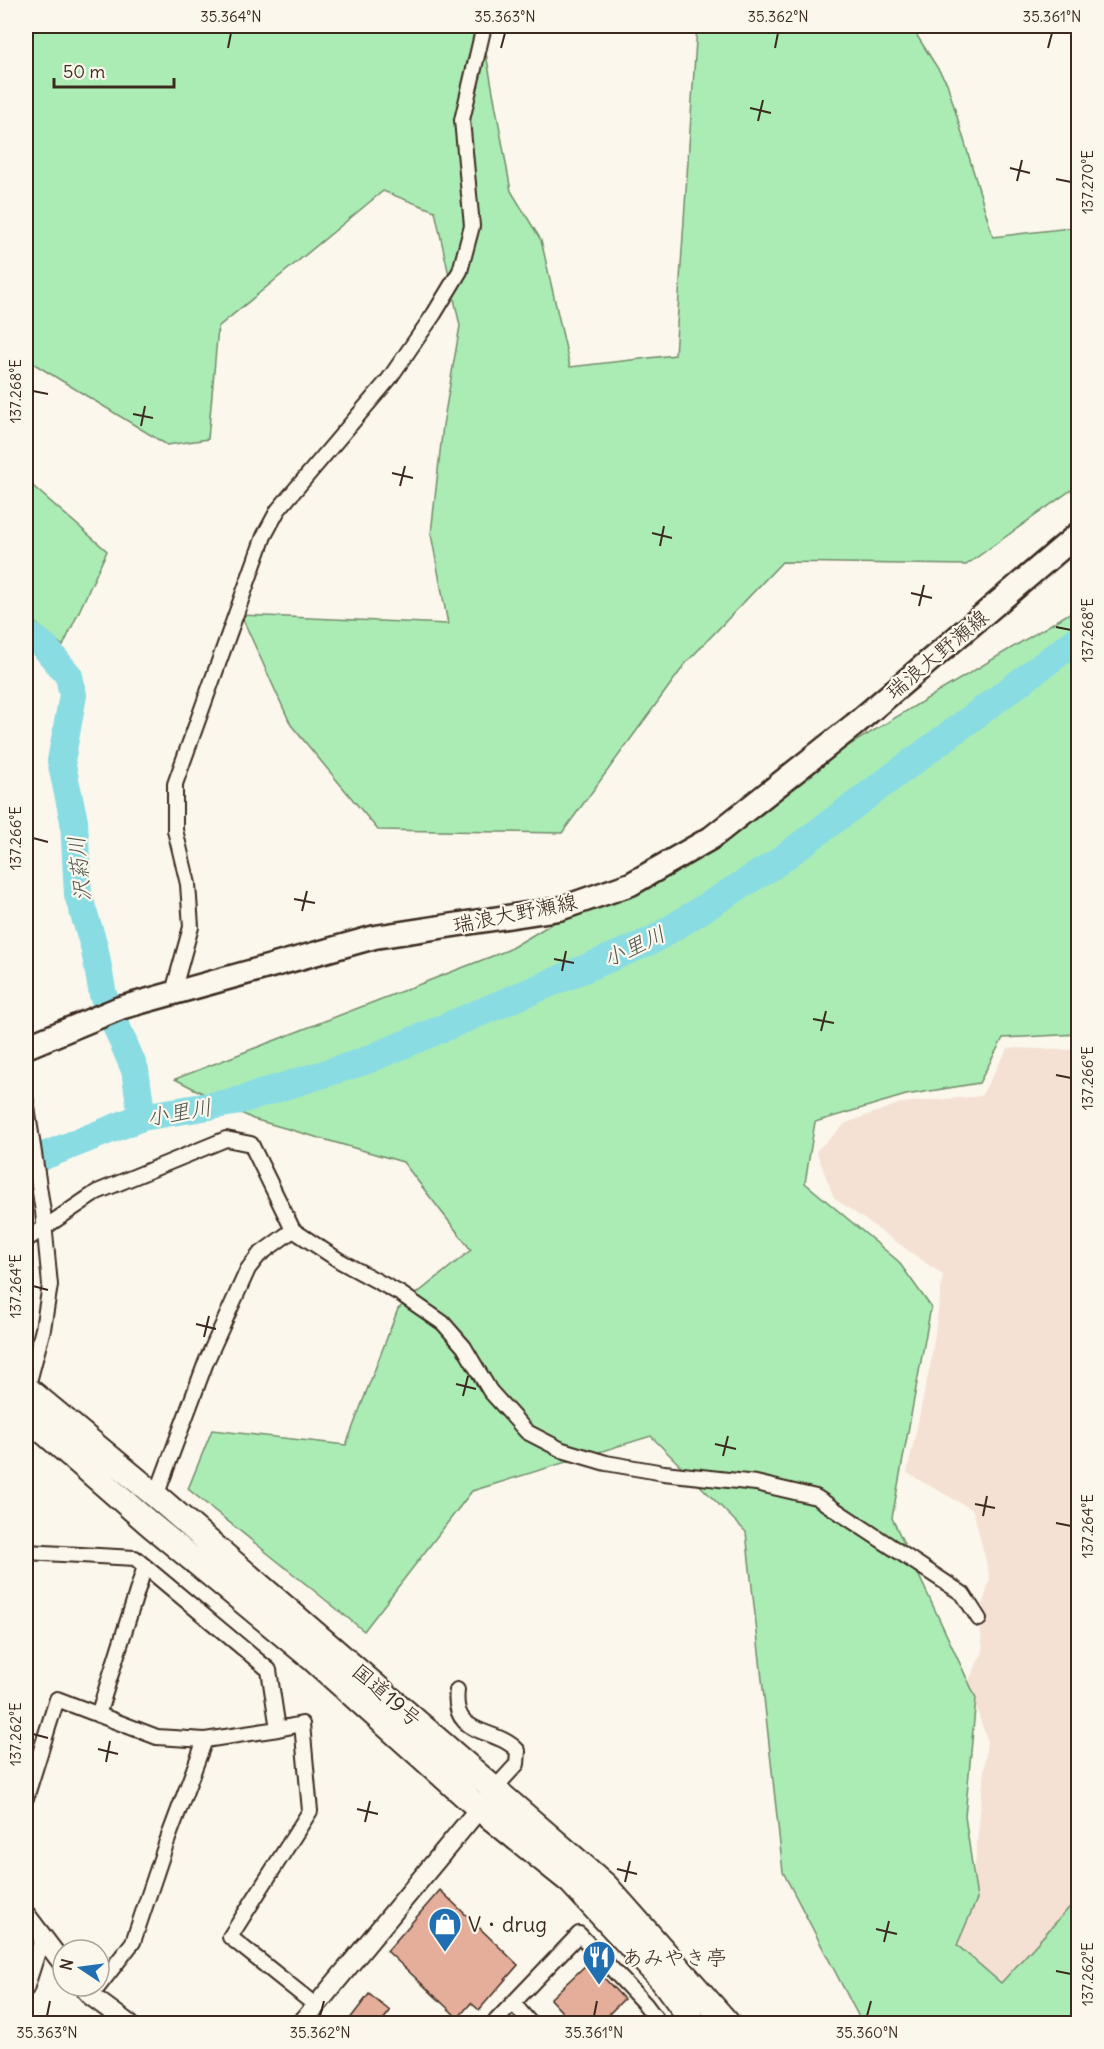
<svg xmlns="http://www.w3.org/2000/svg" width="1104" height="2049" viewBox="0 0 1104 2049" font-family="Delius,'Klee One',sans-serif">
<rect width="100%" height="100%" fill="#fbf7ec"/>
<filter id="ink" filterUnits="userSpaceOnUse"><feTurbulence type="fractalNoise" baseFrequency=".0167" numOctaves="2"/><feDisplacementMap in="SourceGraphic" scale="12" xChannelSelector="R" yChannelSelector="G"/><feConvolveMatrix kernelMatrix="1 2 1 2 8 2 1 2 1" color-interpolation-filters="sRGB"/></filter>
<g filter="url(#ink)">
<path fill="#f4e1d4" d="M1008 1048 1078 1050V1898L1001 1983 957 1945 970 1916 987 1740 968 1682 983 1651 979 1619 990 1578 973 1510 907 1473 931 1361 943 1275 834 1198 816 1151 846 1123 901 1103 981 1096Z"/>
<path fill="#abecb5" stroke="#738b6a" stroke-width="1.5" d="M26 26H481L511 191 541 240 570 367 675 355 697 26H911L947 83 993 237 1078 227V485L966 565 782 562 686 663 562 833 378 830 291 725 241 615 448 624 431 534 443 425 460 326 435 211 383 191 218 327 208 439 167 445 26 359Z
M26 480 107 551 63 646 26 615Z
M1078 608V1034L1003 1038 979 1083 906 1095 815 1122 805 1183 898 1261 931 1307 892 1518 976 1698 965 1816 977 1899 957 1945 1001 1983 1078 1898V2023H862L783 1872 746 1532 651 1436 472 1491 364 1631 188 1489 212 1430 346 1445 398 1309 471 1250 403 1162 253 1119 175 1079 508 950Z"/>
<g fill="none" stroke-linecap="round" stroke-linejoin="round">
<path stroke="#8adce3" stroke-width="28" d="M26 633 44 646 69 676 73 695 61 761 74 821 78 895 94 946 103 995 135 1070 142 1117
M26 1163 142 1117 234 1102 362 1062 653 940 775 864 1078 639"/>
</g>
<path fill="#e5ae9b" stroke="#3b2a1e" stroke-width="1.5" d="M440 1890 518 1965 479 2010 471 2003 458 2018 387 1951Z
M589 1962 624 1999 599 2024H573L550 1999Z
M369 1994 390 2011 380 2024H346Z"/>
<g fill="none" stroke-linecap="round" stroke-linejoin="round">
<g stroke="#3b2a1e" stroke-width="18">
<path id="minor" d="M173 992 191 927 188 884 175 830V784L264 536 278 510 389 379 434 314 460 271 472 226 462 120 484 26
M26 1101 43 1212 50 1285 43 1329 26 1393
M26 1240 97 1192 226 1139 251 1144 293 1230 340 1261 401 1294 443 1323 464 1347 490 1391 527 1432 562 1450 606 1463 664 1473 756 1483 816 1497 963 1594 979 1619
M156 1496 206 1362 248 1269 259 1255 293 1230
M26 1552 135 1558 269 1670 278 1729 302 1724 310 1811 230 1937 315 2005
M457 1690C451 1739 496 1726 518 1751L517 1764 495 1788
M98 1715 145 1566
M26 1798 57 1699 157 1737 205 1740 278 1729
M26 1989 42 1939
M91 1996 133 1942 166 1844 205 1740
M513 2003 531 2024
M493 2024 579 1934 645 2004 660 2024"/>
</g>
<g stroke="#3b2a1e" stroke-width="22">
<path id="tertiary" d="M26 1915 63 1964
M82 1986 91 1996 129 2024
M301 2024 487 1799"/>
</g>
<g stroke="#3b2a1e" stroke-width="27">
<path id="primary" d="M26 1047 120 1008 375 937 559 909 631 884 711 838 854 725 1078 534"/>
</g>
<g stroke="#3b2a1e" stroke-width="28">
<path id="trunk" d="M26 1388 156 1496 605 1885 728 2024
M26 1416 151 1525 313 1659 480 1809 571 1882 663 1981 695 2024"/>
</g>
<use href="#minor" stroke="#fbf7ec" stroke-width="14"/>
<use href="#tertiary" stroke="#fbf7ec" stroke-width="18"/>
<use href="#primary" stroke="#fbf7ec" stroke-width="22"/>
<use href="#trunk" stroke="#fbf7ec" stroke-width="24"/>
</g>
</g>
<path fill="none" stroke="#3b2a1e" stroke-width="2" d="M228 48 231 33M501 48 505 33M775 48 778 33M1048 48 1052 33M750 108 771 113M758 121 763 100M1010 168 1030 173M1056 179 1071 182M1017 181 1022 160M33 391 48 394M133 414 153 418M141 426 145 406M392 473 413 478M400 486 405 466M652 533 672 538M660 546 664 526M911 593 932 598M919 606 924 585M1056 627 1071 630M33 838 48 842M294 899 315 903M302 911 307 891M554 959 574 963M562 971 566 951M813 1019 834 1023M821 1031 826 1011M1056 1075 1071 1078M33 1286 48 1290M196 1324 216 1329M204 1337 209 1316M456 1384 476 1389M463 1396 468 1376M715 1444 736 1449M723 1456 728 1436M975 1504 995 1508M983 1516 987 1496M1056 1523 1071 1526M33 1734 48 1738M98 1749 118 1754M106 1762 110 1741M357 1809 378 1814M365 1822 370 1801M617 1869 637 1874M625 1882 630 1861M876 1929 897 1934M884 1942 889 1921M1056 1971 1071 1974M47 2016 50 2001M320 2016 324 2001M594 2016 597 2001M867 2016 871 2001"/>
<defs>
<g id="shop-pin" transform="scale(1.725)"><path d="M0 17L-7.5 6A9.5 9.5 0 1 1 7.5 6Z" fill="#1f6fb2" stroke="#fbf7ec"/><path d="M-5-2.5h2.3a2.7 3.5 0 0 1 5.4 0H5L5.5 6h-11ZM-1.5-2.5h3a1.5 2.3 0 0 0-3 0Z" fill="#fff"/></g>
<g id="restaurant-pin" transform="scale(1.725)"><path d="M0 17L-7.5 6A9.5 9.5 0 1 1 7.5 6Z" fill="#1f6fb2" stroke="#fbf7ec"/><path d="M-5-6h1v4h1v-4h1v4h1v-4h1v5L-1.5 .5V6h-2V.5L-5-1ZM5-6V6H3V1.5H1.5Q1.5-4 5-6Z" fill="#fff"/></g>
</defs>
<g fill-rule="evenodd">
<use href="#shop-pin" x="445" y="1924"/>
<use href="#restaurant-pin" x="599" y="1957"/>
</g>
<g text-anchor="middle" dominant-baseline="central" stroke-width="4.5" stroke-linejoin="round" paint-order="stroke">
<g font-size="21" fill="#3b2a1e" stroke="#fbf7ec">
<text transform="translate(937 654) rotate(-40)">瑞浪大野瀬線</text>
<text transform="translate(515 913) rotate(-11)">瑞浪大野瀬線</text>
<text transform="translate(387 1695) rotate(41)">国道19号</text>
</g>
<g font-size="21" fill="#3b2a1e" stroke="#fbf7ec" text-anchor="start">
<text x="468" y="1924">V・drug</text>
<text x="622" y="1957">あみやき亭</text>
</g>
<g font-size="22" font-style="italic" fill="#4f564f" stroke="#fbf7ec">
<text transform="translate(79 869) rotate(-96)">沢葯川</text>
<text transform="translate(634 946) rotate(-25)">小里川</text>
<text transform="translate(179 1112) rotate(-10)">小里川</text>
</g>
</g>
<rect width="1104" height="2049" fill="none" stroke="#fbf7ec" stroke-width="66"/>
<g transform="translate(81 1968) rotate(283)"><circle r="28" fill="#fbf7ec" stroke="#aea59a" stroke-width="1.5"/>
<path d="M0-4.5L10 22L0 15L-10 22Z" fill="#1f6fb2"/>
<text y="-9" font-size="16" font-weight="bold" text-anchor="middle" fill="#3b2a1e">N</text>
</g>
<path d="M54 78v9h120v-9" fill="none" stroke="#3b2a1e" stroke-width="3"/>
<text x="63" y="78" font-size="18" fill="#3b2a1e" stroke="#fbf7ec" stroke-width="4.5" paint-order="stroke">50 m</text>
<rect x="33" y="33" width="1038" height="1983" fill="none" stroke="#3b2a1e" stroke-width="2"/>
<g font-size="15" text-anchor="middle" fill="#3b2a1e">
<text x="231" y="22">35.364°N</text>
<text x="505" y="22">35.363°N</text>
<text x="778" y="22">35.362°N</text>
<text x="1052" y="22">35.361°N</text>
<text transform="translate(1088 182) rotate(-90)" y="5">137.270°E</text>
<text transform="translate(16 391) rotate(-90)" y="5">137.268°E</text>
<text transform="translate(1088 630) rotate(-90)" y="5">137.268°E</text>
<text transform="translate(16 838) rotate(-90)" y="5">137.266°E</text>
<text transform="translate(1088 1078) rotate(-90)" y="5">137.266°E</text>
<text transform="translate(16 1286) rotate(-90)" y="5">137.264°E</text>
<text transform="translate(1088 1526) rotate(-90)" y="5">137.264°E</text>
<text transform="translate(16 1734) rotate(-90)" y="5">137.262°E</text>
<text transform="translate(1088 1974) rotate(-90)" y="5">137.262°E</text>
<text x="47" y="2038">35.363°N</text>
<text x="320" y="2038">35.362°N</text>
<text x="594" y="2038">35.361°N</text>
<text x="867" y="2038">35.360°N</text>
</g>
</svg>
